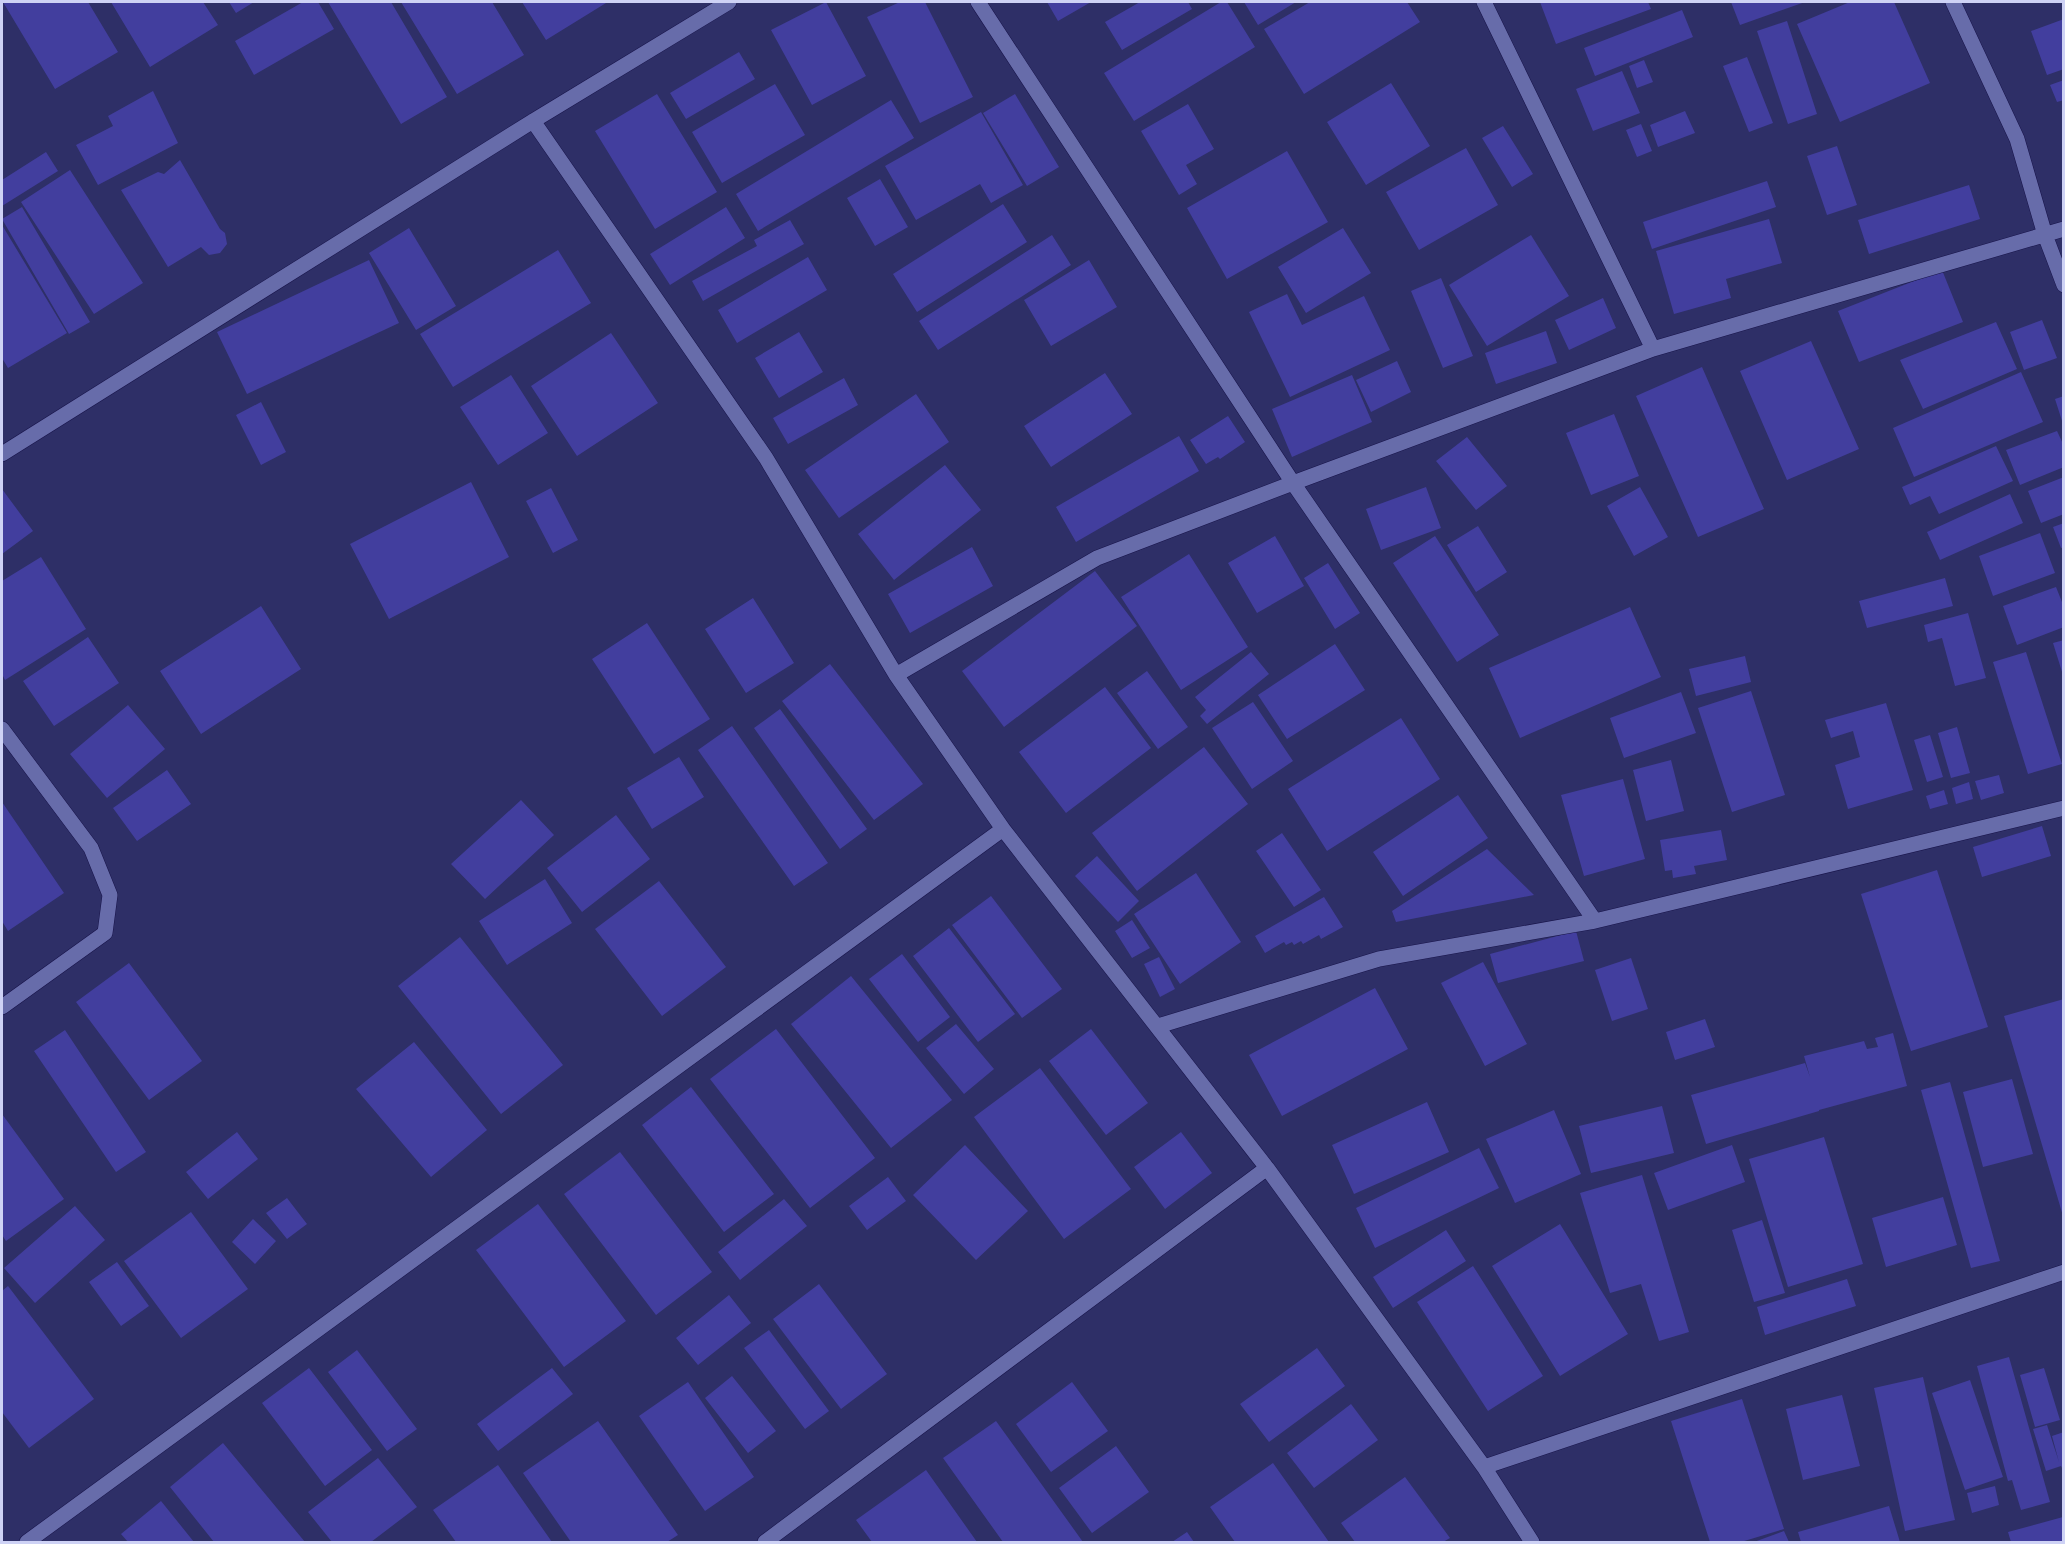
<svg xmlns="http://www.w3.org/2000/svg" width="2065" height="1544" viewBox="0 0 2065 1544" font-family="'PT Serif',serif">
<rect width="100%" height="100%" fill="#2e2f67"/>
<path fill="#423e9e" d="M3 2H88L118 52 55 89Z
M111 2H203L218 25 150 67Z
M229 2H254L236 13Z
M303 2H318L334 29 254 75 235 41Z
M328 2H391L447 97 401 124Z
M401 2H492L524 55 457 94Z
M522 2H605L606 3 546 40Z
M826 2 866 76 812 105 771 30Z
M900 2H925L973 97 920 123 867 17Z
M1047 2H1091L1058 21Z
M1140 2H1188L1192 9 1122 50 1105 22Z
M1221 2H1227L1255 47 1134 121 1104 73Z
M1244 2H1296L1258 25Z
M1310 2H1407L1420 22 1304 94 1264 29Z
M1540 2H1648L1651 9 1556 44Z
M1731 2H1805L1740 25Z
M1850 2H1894L1930 83 1840 122 1797 24Z
M1682 10 1693 37 1595 76 1584 48Z
M2064 19V69L2047 75 2031 31Z
M1787 21 1817 114 1788 124 1757 31Z
M739 52 755 79 686 119 670 93Z
M1747 57 1773 123 1749 132 1723 66Z
M1644 60 1653 82 1637 88 1629 66Z
M1622 71 1640 113 1593 131 1576 89Z
M2064 80V100L2057 102 2050 85Z
M1391 83 1430 146 1366 185 1327 122Z
M775 84 805 135 722 183 692 132Z
M153 91 178 143 98 185 76 145 113 126 108 116Z
M657 94 717 192 655 229 595 131Z
M1015 94 1059 167 1027 186 983 113Z
M891 100 914 138 758 231 736 194Z
M1188 104 1214 149 1186 165 1197 184 1179 195 1141 131Z
M1685 111 1695 133 1658 147 1650 125Z
M981 112 1023 185 991 203 980 184 916 220 885 166Z
M1641 124 1652 151 1637 157 1626 130Z
M1503 126 1533 174 1512 187 1482 138Z
M1837 146 1857 205 1827 215 1807 156Z
M1466 148 1498 205 1419 250 1386 192Z
M1287 151 1328 222 1227 279 1187 208Z
M46 152 58 171 2 206V180Z
M180 160 220 229 225 233 227 244 220 253 209 255 201 247 168 267 121 190 158 172 164 174Z
M70 170 143 283 94 314 21 202Z
M880 179 908 227 875 246 847 198Z
M1767 181 1776 207 1652 249 1643 222Z
M1969 185 1980 219 1869 254 1858 220Z
M1003 204 1027 242 917 312 893 274Z
M22 207 90 322 69 334 2 219Z
M726 207 745 238 670 285 650 254Z
M1769 219 1782 263 1726 279 1731 298 1674 314 1656 251Z
M790 220 804 244 703 301 692 281 757 246 754 240Z
M2 225 67 333 8 368 2 358Z
M409 228 456 306 416 330 369 253Z
M1343 228 1371 273 1306 313 1278 267Z
M1052 235 1071 265 938 350 919 321Z
M1531 235 1569 296 1487 346 1449 285Z
M558 250 591 303 453 387 420 334Z
M808 257 827 290 737 343 718 310Z
M369 260 399 323 247 394 217 332Z
M1089 260 1117 307 1051 346 1024 300Z
M1942 270 1963 322 1859 362 1838 311Z
M1441 278 1473 356 1443 368 1411 291Z
M1287 294 1302 325 1364 296 1390 350 1290 397 1249 312Z
M1603 298 1616 328 1569 350 1555 320Z
M2042 320 2057 358 2024 370 2010 332Z
M1996 322 2017 369 1923 409 1900 360Z
M1546 331 1557 363 1496 384 1485 353Z
M799 332 823 372 779 398 755 358Z
M611 333 658 403 577 456 531 386Z
M1811 341 1859 449 1787 480 1740 371Z
M1397 361 1411 392 1371 412 1356 380Z
M1702 367 1764 509 1698 537 1636 396Z
M2021 372 2043 422 1914 477 1893 428Z
M1105 373 1132 414 1051 467 1024 426Z
M511 375 548 433 498 465 460 407Z
M1352 375 1372 422 1292 457 1272 409Z
M844 378 858 405 788 444 773 418Z
M916 394 949 442 839 518 805 470Z
M2064 396V424H2063L2055 399Z
M261 402 286 452 261 465 236 415Z
M1614 414 1639 476 1591 495 1566 433Z
M1228 416 1245 442 1220 459 1218 457 1206 464 1190 440Z
M2057 431 2064 446V467L2020 485 2006 450Z
M1179 436 1199 471 1076 542 1056 507Z
M1467 437 1507 486 1476 510 1436 461Z
M1996 446 2013 481 1939 514 1930 496 1910 505 1902 487Z
M945 465 981 510 894 580 858 534Z
M2064 477V514L2041 523 2028 491Z
M471 482 509 557 389 619 350 544Z
M1426 487 1441 528 1381 550 1366 509Z
M1640 487 1668 537 1634 556 1607 506Z
M551 488 578 540 553 553 526 501Z
M2 489 33 531 2 554Z
M2010 494 2023 523 1940 560 1927 532Z
M2064 523V547L2061 548 2053 527Z
M1478 526 1507 572 1476 592 1447 545Z
M2040 533 2055 573 1993 596 1979 556Z
M1275 536 1304 586 1257 613 1228 563Z
M1435 536 1499 635 1457 662 1393 563Z
M972 547 993 586 910 633 888 594Z
M1189 554 1248 647 1181 690 1121 597Z
M41 557 86 629 5 680 2 674V581Z
M1328 563 1360 613 1335 629 1304 578Z
M1095 571 1137 626 1004 727 962 671Z
M1945 578 1953 606 1867 628 1859 601Z
M2056 587 2064 607V627L2017 645 2003 606Z
M753 598 794 663 746 693 705 629Z
M261 606 301 669 201 734 160 671Z
M1630 607 1661 677 1520 738 1489 668Z
M1968 613 1986 678 1955 686 1942 638 1928 642 1924 625Z
M647 623 710 719 654 754 592 659Z
M88 637 119 683 54 726 23 681Z
M2064 640V675H2063L2053 643Z
M1335 644 1365 690 1287 739 1258 695Z
M1251 652 1269 674 1207 724 1200 716 1206 710 1195 697Z
M2026 652 2062 764 2028 774 1993 662Z
M1745 656 1751 682 1696 696 1689 669Z
M830 664 923 784 874 820 782 701Z
M1147 671 1188 727 1158 749 1117 693Z
M1105 687 1151 748 1066 813 1019 752Z
M1751 691 1785 795 1732 812 1698 708Z
M1681 692 1696 733 1624 758 1610 718Z
M1253 702 1293 761 1252 789 1212 728Z
M1886 703 1913 790 1848 809 1835 765 1860 757 1853 731 1831 738 1825 720Z
M128 705 165 749 107 798 70 754Z
M780 709 867 829 840 849 754 728Z
M1401 718 1440 779 1327 851 1288 789Z
M732 726 828 863 794 886 698 750Z
M1957 727 1970 773 1951 778 1938 733Z
M1930 735 1943 777 1927 782 1914 740Z
M1204 747 1248 804 1137 891 1092 833Z
M679 757 704 797 652 829 627 788Z
M1671 760 1684 811 1646 821 1633 770Z
M167 770 191 804 137 841 113 808Z
M1999 775 2004 793 1981 800 1975 781Z
M1623 779 1645 859 1584 876 1561 795Z
M1969 782 1973 799 1956 804 1952 788Z
M1944 790 1948 804 1930 809 1926 796Z
M1458 795 1488 838 1403 896 1373 852Z
M521 800 554 835 485 899 451 864Z
M2 802 64 893 8 931 2 921Z
M616 815 650 859 582 912 547 868Z
M2042 826 2051 856 1982 877 1973 847Z
M1721 830 1727 860 1694 866 1696 874 1673 878 1672 870 1665 871 1660 840Z
M1282 833 1321 890 1294 907 1256 851Z
M1487 849 1534 895 1396 922 1392 911Z
M1097 856 1139 901 1118 922 1075 876Z
M1937 870 1988 1027 1911 1051 1861 894Z
M1196 873 1241 942 1180 984 1134 914Z
M545 879 572 923 507 965 479 921Z
M659 881 726 967 662 1016 595 929Z
M991 896 1062 989 1022 1018 952 925Z
M1324 897 1343 927 1321 939 1319 935 1303 944 1301 941 1294 945 1292 942 1286 945 1284 942 1265 953 1255 936Z
M1132 920 1150 948 1132 958 1115 931Z
M949 928 1015 1014 978 1042 913 956Z
M1576 931 1584 961 1498 983 1490 954Z
M460 937 563 1065 501 1114 398 986Z
M902 954 950 1017 918 1042 869 979Z
M1159 957 1175 989 1160 997 1144 964Z
M1631 958 1648 1009 1612 1021 1595 970Z
M1483 962 1527 1044 1485 1066 1441 983Z
M129 963 202 1061 149 1100 76 1002Z
M851 976 952 1100 891 1148 791 1024Z
M1375 988 1408 1049 1282 1116 1249 1055Z
M2064 999V1216H2063L2004 1016Z
M1705 1019 1715 1047 1675 1060 1666 1032Z
M956 1024 994 1069 964 1094 926 1048Z
M776 1029 875 1158 810 1208 710 1079Z
M1091 1029 1148 1103 1106 1135 1049 1061Z
M65 1030 146 1152 116 1172 34 1051Z
M1893 1033 1907 1086 1819 1110V1111L1706 1144 1691 1095 1805 1063 1810 1077 1804 1056 1864 1041 1867 1049 1878 1047 1875 1038Z
M414 1042 487 1130 431 1177 356 1089Z
M1040 1068 1131 1189 1064 1239 974 1117Z
M2012 1079 2033 1154 1983 1167 1963 1092Z
M1950 1082 2000 1261 1971 1268 1921 1090Z
M691 1087 774 1194 724 1232 642 1125Z
M1427 1102 1449 1152 1354 1194 1332 1145Z
M1662 1106 1674 1153 1591 1173 1579 1126Z
M1554 1110 1581 1174 1515 1203 1486 1139Z
M2 1114 64 1199 6 1241 2 1235Z
M237 1132 258 1159 208 1199 186 1172Z
M1181 1132 1212 1173 1165 1209 1134 1167Z
M1824 1137 1863 1264 1788 1287 1749 1159Z
M965 1145 1028 1211 976 1260 913 1195Z
M1732 1145 1745 1182 1668 1210 1654 1173Z
M1479 1148 1499 1188 1375 1248 1356 1208Z
M620 1152 712 1272 656 1315 564 1194Z
M1642 1175 1689 1332 1659 1341 1641 1284 1610 1293 1580 1193Z
M888 1177 906 1201 867 1230 849 1206Z
M1943 1197 1957 1245 1886 1267 1872 1218Z
M287 1198 307 1224 287 1239 266 1213Z
M784 1199 807 1226 740 1280 718 1252Z
M538 1204 626 1321 564 1367 476 1250Z
M75 1206 105 1240 35 1303 4 1268Z
M191 1212 248 1289 181 1338 124 1261Z
M253 1219 276 1241 255 1264 232 1242Z
M1762 1220 1785 1293 1754 1302 1732 1230Z
M1560 1224 1628 1334 1560 1376 1492 1266Z
M1446 1230 1466 1261 1393 1308 1373 1277Z
M117 1262 149 1306 121 1326 89 1282Z
M1473 1266 1543 1376 1488 1411 1417 1302Z
M1847 1279 1856 1306 1765 1335 1757 1307Z
M819 1284 887 1374 841 1409 773 1319Z
M8 1286 94 1399 29 1448 2 1412V1291Z
M729 1295 751 1323 698 1365 676 1338Z
M769 1330 829 1411 805 1429 744 1348Z
M1317 1348 1345 1386 1269 1442 1240 1404Z
M357 1350 417 1429 387 1451 328 1372Z
M2009 1357 2050 1502 2021 1510 2012 1480 2008 1481 1977 1366Z
M309 1368 372 1450 325 1486 262 1403Z
M552 1368 573 1394 498 1451 477 1424Z
M2044 1368 2060 1420 2035 1427 2020 1375Z
M732 1376 776 1431 748 1453 705 1398Z
M1923 1377 1955 1520 1905 1531 1874 1388Z
M1970 1380 2003 1477 1965 1490 1932 1393Z
M688 1382 754 1477 705 1511 639 1416Z
M1072 1382 1108 1431 1051 1472 1016 1424Z
M1842 1395 1860 1466 1803 1480 1786 1409Z
M1742 1399 1784 1529 1741 1542H1710L1671 1421Z
M1351 1404 1378 1440 1314 1488 1287 1453Z
M598 1421 678 1535 667 1542H571L523 1473Z
M996 1421 1083 1542H1003L943 1458Z
M2047 1425 2059 1462 2052 1436 2064 1432V1472L2061 1466 2046 1471 2033 1429Z
M223 1443 305 1542H214L170 1487Z
M1116 1446 1149 1492 1092 1533 1059 1488Z
M378 1458 417 1507 371 1542H332L308 1512Z
M1273 1463 1329 1542H1235L1210 1507Z
M498 1465 552 1542H456L433 1510Z
M926 1470 977 1542H872L856 1520Z
M1405 1477 1450 1538 1443 1542H1355L1341 1523Z
M1995 1486 1999 1505 1972 1513 1967 1493Z
M161 1501 194 1542H128L121 1534Z
M1889 1506 1900 1542H1801L1798 1532Z
M2063 1517 2064 1542H2011L2008 1532Z
M1784 1531 1789 1542H1754Z
M1187 1532 1194 1542H1172Z"/>
<g fill="none" stroke-linecap="round" stroke-linejoin="round">
<g stroke="#18144a" stroke-width="16">
<path id="street" d="M978 2 1293 483 1595 921
M1484 2 1653 349
M1953 2 2017 139 2045 235 2064 285
M533 121 766 458 896 675 1003 829 1267 1168 1484 1467 1532 1542
M2 454 533 121 729 2
M896 675 1097 558 1293 483 1653 349 2064 229
M2 729 91 848 110 895 105 933 2 1007
M1158 1026 1379 959 1595 921 2064 808
M1484 1467 2064 1272
M27 1542 1003 829
M765 1542 1267 1168"/>
</g>
<use href="#street" stroke="#676caa" stroke-width="15"/>
</g>
<rect width="2065" height="1544" fill="none" stroke="#ced2f5" stroke-width="6"/>
</svg>
